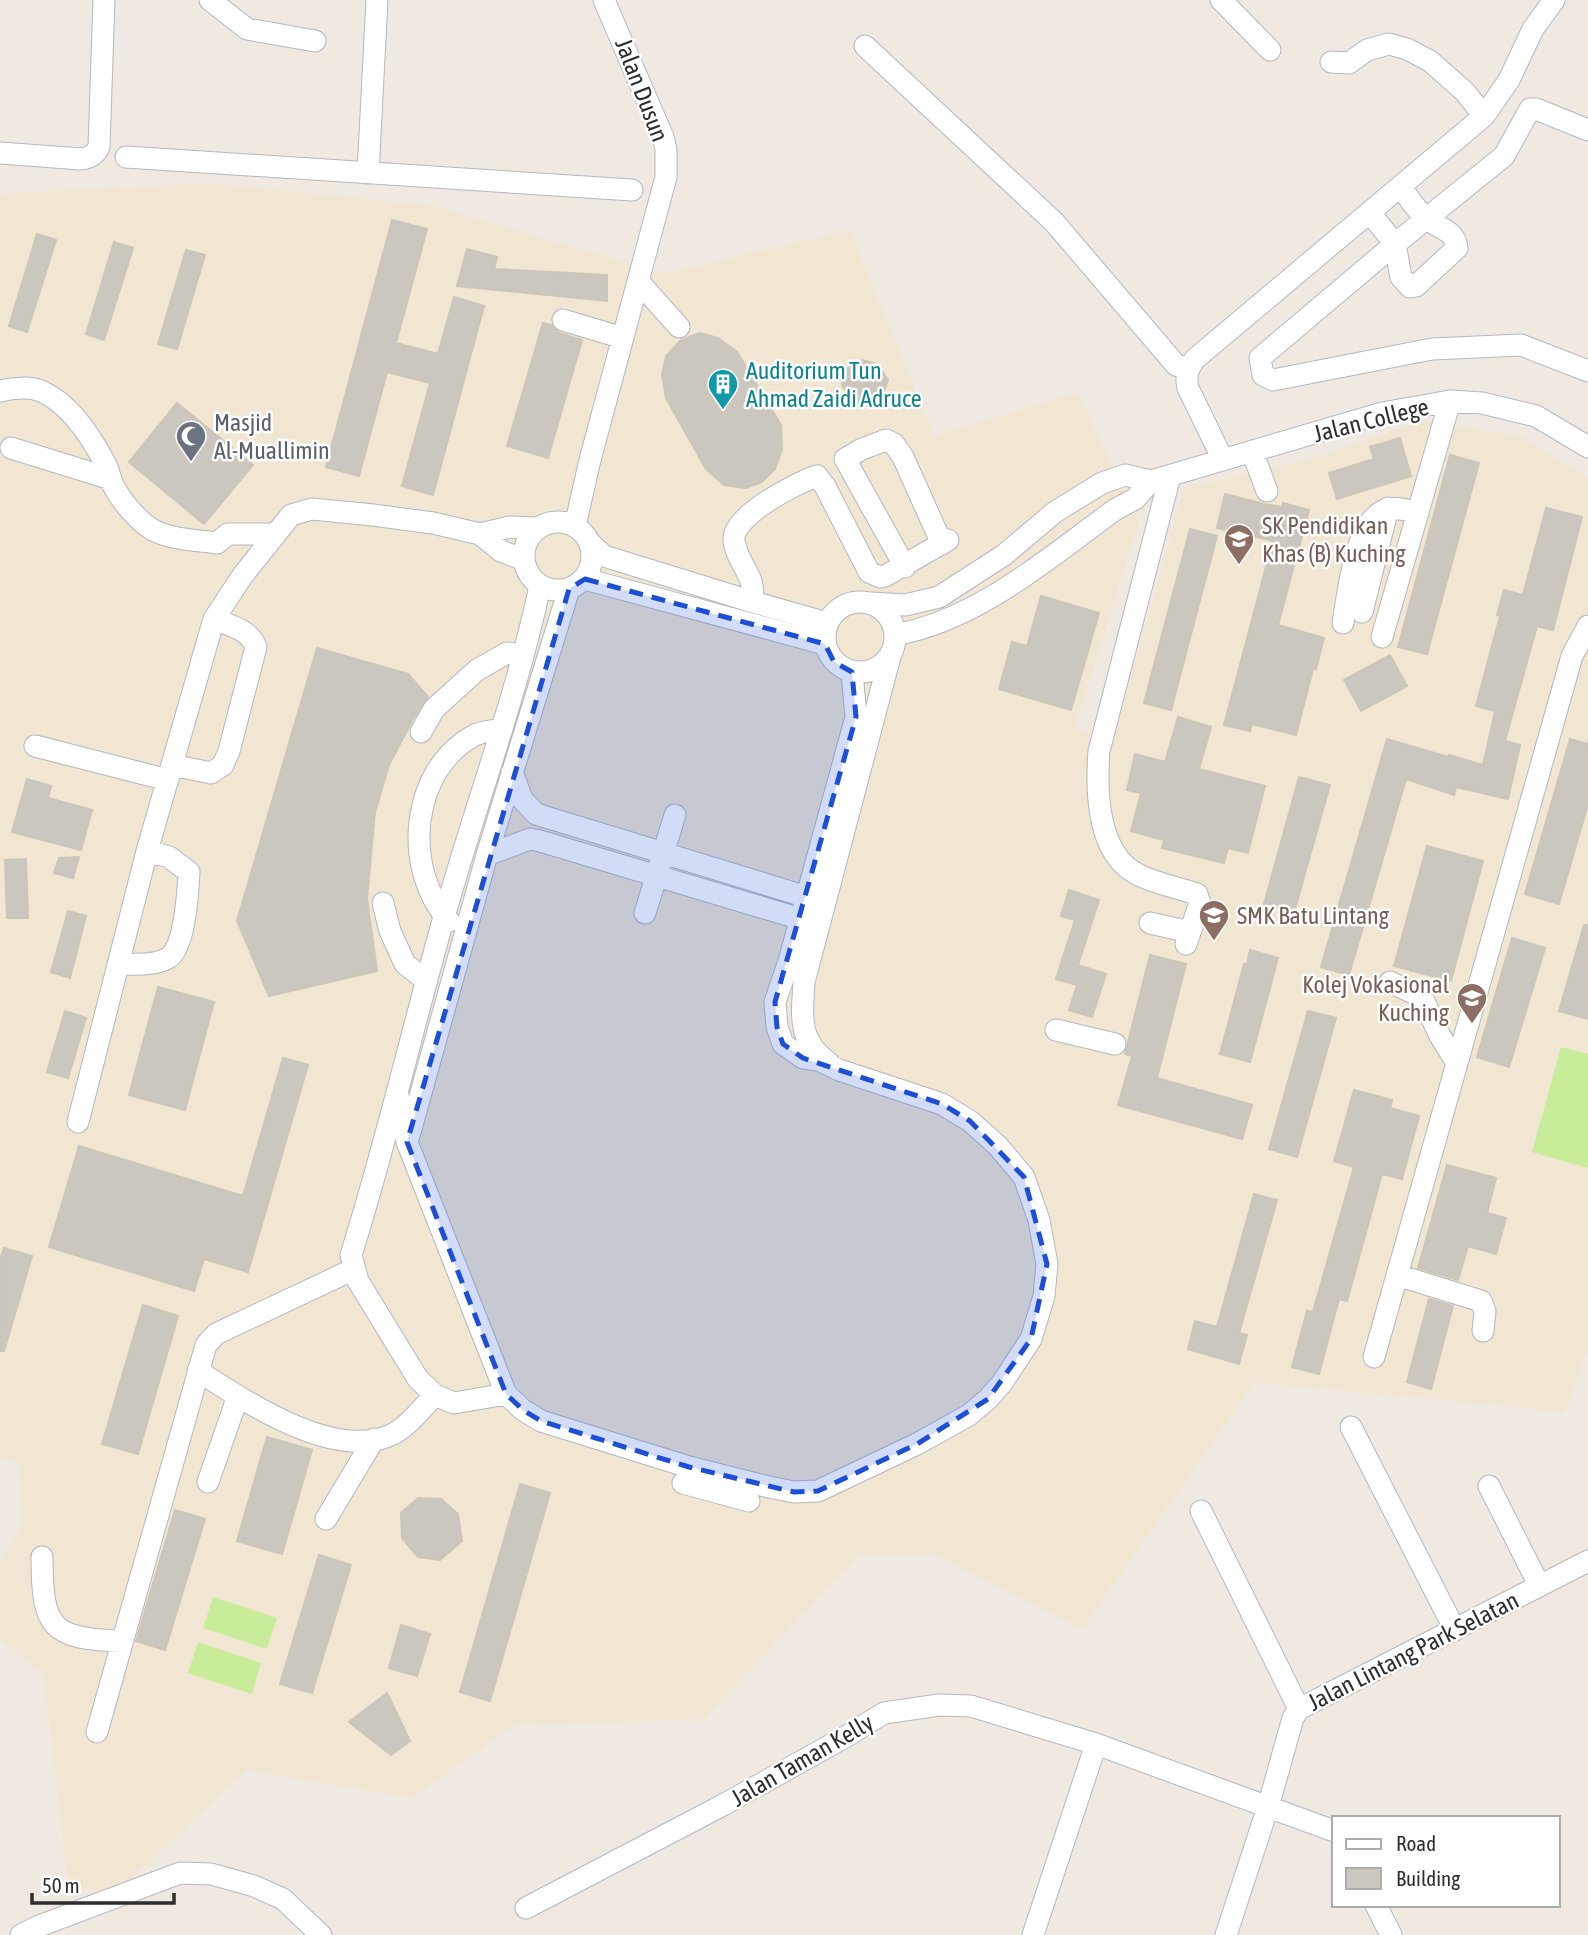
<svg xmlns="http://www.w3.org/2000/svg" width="1588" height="1935" viewBox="0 0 1588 1935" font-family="'Asap Condensed',sans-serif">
<rect width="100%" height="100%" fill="#efe9e1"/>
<path fill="#f0e6d1" d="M206 183 434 206 665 274 850 230 934 436 1078 393 1139 521 1075 728 1114 738 1184 489 1315 458 1421 421 1523 437 1588 478V1350L1564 1412 1255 1382 1082 1629 933 1554H860L704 1719 515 1725 412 1798 247 1770 112 1896 68 1884 44 1674 0 1639V1564L22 1525 20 1462 0 1457V194Z"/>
<path fill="#c9ec9a" d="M1561 1047 1588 1054V1168L1532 1152Z
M213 1597 277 1618 267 1649 203 1628Z
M198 1642 261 1663 252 1694 188 1673Z"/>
<path fill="#cbc7bf" stroke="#cbc5ba" stroke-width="2" d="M392 220 427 229 396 343 438 354 454 297 484 306 433 495 402 486 430 383 387 372 359 476 326 467Z
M37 234 56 240 27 332 9 326Z
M114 242 133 248 104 340 86 334Z
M467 249 497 257 494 269 607 275V301L457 286Z
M186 250 205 255 177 349 158 344Z
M543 323 551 325 559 333 582 340 548 458 507 446Z
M699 333 718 338 737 352 781 425 782 449 775 469 762 482 746 488 724 485 706 469 666 398 662 375 666 356 681 340Z
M862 360 877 364 888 380 882 396 867 405 852 401 842 385 846 369Z
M177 403 253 465 204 524 129 462Z
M1400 438 1411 476 1337 499 1329 473 1374 459 1370 447Z
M1450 455 1479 463 1427 654 1398 647Z
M1225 494 1264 504 1282 507 1283 503 1309 510 1278 625 1324 638 1316 669H1313L1296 735 1252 724 1250 731 1224 725 1273 541 1217 528Z
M1546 508 1582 517 1553 630 1537 626 1505 741 1520 745 1508 799 1456 787 1454 795 1406 779 1349 975 1321 967 1387 739 1448 757 1449 755 1483 765 1495 711 1476 706 1500 616 1497 615 1504 590 1523 595Z
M1190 529 1217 536 1171 710 1144 703Z
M1041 596 1099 613 1071 710 999 689 1012 642 1027 646Z
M317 648 408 674 428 697 413 719 389 765 375 812 367 899 377 971 269 996 237 921Z
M1390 655 1407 686 1361 711 1344 680Z
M1178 717 1211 727 1199 769 1265 786 1248 853 1228 848 1224 863 1162 848 1164 840 1131 831 1141 793 1127 790 1135 754 1165 762Z
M1570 739 1588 744V804L1559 904 1525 894Z
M1299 777 1330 785 1294 912 1264 904Z
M27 779 51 786 48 798 92 810 81 850 12 832Z
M1427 846 1483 861 1451 981 1394 966Z
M79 857 73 878 54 873 59 858Z
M26 859 28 918H7L5 860Z
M1069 890 1099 900 1078 965 1106 974 1092 1017 1069 1010 1077 985 1056 979 1075 920 1061 916Z
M68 911 86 916 70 978 51 972Z
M1584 925H1588V1019L1559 1011Z
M1512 938 1545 948 1509 1067 1477 1057Z
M1250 950 1278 958 1250 1062 1220 1054 1244 964H1247Z
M1150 955 1186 964 1157 1078 1252 1105 1242 1139 1118 1105 1132 1056 1125 1054Z
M158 987 214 1002 185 1110 129 1095Z
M65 1011 86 1018 68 1078 47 1072Z
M1308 1011 1336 1018 1297 1157 1269 1149Z
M283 1058 308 1065 248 1272 204 1259 194 1291 49 1247 79 1146 243 1196Z
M1354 1090 1392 1100 1390 1108 1419 1116 1402 1179 1382 1174 1347 1301 1339 1299 1319 1374 1292 1367 1307 1311 1313 1312 1354 1167 1334 1161Z
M1447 1165 1496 1178 1487 1213 1506 1218 1496 1254 1468 1246 1458 1280 1418 1268Z
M1254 1194 1277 1200 1239 1333 1247 1335 1239 1364 1188 1349 1195 1321 1217 1327Z
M4 1248 32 1256 4 1351H0V1260Z
M1429 1299 1453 1306 1431 1389 1407 1382Z
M143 1305 178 1316 138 1454 102 1444Z
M267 1437 312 1450 282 1554 237 1541Z
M520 1484 550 1493 490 1701 460 1692Z
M418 1498 441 1499 458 1514 462 1541 440 1560 418 1557 402 1538 401 1513Z
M175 1510 205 1519 165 1650 136 1641Z
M319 1555 351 1565 312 1693 280 1684Z
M401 1625 430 1634 417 1676 389 1668Z
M387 1693 410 1741 391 1755 349 1722Z"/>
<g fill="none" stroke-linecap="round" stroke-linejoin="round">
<g stroke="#b4b7c1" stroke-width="23">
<path id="minor" d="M210 0 247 29 315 41
M1221 0 1270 50
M865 46 1054 222 1176 365 1188 369
M1331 62 1349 63 1367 50 1389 44 1407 49 1430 61 1465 92 1484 116
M1588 130 1536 109H1530L1504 156 1395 244 1260 358 1263 375 1273 380 1432 349 1521 345 1588 371
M0 153 81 159C90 158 95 155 99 147L104 0
M126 157 632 190
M368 173 377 0
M1370 213 1395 244 1401 277 1410 287 1416 286 1457 248C1455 229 1438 229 1426 218 1416 210 1408 197 1401 187
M638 281 679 327
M563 320 623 338
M0 391C12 388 31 386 43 392 71 405 92 438 106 465 109 471 110 479 113 485 121 501 138 521 153 530 172 540 196 540 217 543L228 534H276
M11 448 111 479
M1252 451 1267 491
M1223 460 1188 388C1185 375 1188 369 1195 359L1484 116 1509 80 1533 29 1554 0
M1170 476 1099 751C1096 791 1097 855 1139 875 1157 884 1179 888 1197 894L1200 903 1186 944
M1151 481 1382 413 1450 401 1482 403 1536 416 1588 447
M524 556a34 34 0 1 1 68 0a34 34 0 1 1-68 0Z
M575 526 590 460 666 177V149L663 137 604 0
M480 534 501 551 524 560
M591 544 604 556 753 602 827 623
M905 567 845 459 862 449 886 440 894 444 903 457 942 544
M585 579 825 644
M825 637a35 35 0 1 1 70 0a35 35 0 1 1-70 0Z
M753 602C753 595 753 587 751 581 746 568 735 554 734 540 732 516 796 483 817 476L825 486 869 572 880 577 885 576 948 540
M871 603 905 605 939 597 1004 555 1055 512 1102 483 1125 475 1151 481
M1362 612 1388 508
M1343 623C1348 594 1355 521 1385 510 1394 506 1408 511 1417 512
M895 635C980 619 1048 558 1116 509L1135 499 1151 481
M1382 637 1450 401
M421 732 434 709 477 670 507 653 523 655
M35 746 168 780
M172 765 211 773 223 765 229 751 256 647C250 630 231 626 214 619
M512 772 522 799 536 814 807 897
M487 855 530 839 540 841 801 919
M383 903 390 931 405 964 427 981
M645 913 675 815
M449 921C402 869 410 769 475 735 483 731 494 731 502 729
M1150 923 1190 932
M118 964C134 964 154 966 168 958 185 949 188 891 189 872L169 857 147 851
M1390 982 1422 997 1440 1036 1457 1063
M1056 1030 1115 1044
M829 1063C797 1040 802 1016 804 982L891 653
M398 1095 407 1142 506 1394 523 1410 541 1421 689 1467 769 1487 794 1492 818 1491 917 1444 969 1415 988 1399 1002 1383 1031 1339 1044 1296 1047 1264 1039 1220 1024 1177 998 1146 970 1121 942 1104 839 1070 819 1060 803 1058 783 1044 777 1027 775 1002 789 961 856 717 852 672
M78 1122 147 851 214 619 243 575 291 515 312 509 373 515 433 523 480 534 510 527 538 528
M409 1136 487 855 569 589
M1397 1275 1481 1301 1485 1311 1483 1331
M1374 1357 1572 656 1588 626
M198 1371C245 1401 333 1461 391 1435 407 1428 422 1408 435 1395
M506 1394 454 1403 435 1395 418 1379 358 1281 351 1255C386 1144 412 1030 444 917 475 806 516 699 540 586
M1351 1427 1455 1630
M208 1482 238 1396
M683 1483 749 1501
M1489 1486 1539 1585
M1201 1511 1299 1709
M326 1519 374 1439
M42 1557C42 1628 51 1639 122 1641
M97 1732 206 1345 216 1334 354 1269
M1376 1905 1391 1935
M526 1908 723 1805 847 1736 884 1713 939 1705 971 1706 1096 1744
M21 1935 39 1926 180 1873 211 1874 254 1886 283 1899 321 1935
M1033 1935 1096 1744 1334 1831
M1226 1935 1268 1807 1293 1718 1299 1709 1588 1561"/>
</g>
<use href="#minor" stroke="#fff" stroke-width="21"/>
</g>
<path fill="#1d4ed8" fill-opacity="0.2" stroke="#1d4ed8" stroke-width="5" stroke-dasharray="14 9" stroke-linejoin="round" d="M585 579 825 644 834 662 852 672 856 717 775 1002 777 1027 783 1044 803 1058 942 1104 970 1121 1024 1177 1047 1264 1031 1339 988 1399 917 1444 818 1491 794 1492 689 1467 541 1421 523 1410 506 1394 407 1142 569 589Z"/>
<defs>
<g id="building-pin" transform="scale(1.575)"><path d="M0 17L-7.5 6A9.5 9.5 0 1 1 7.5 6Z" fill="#0f9aa8" stroke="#fff"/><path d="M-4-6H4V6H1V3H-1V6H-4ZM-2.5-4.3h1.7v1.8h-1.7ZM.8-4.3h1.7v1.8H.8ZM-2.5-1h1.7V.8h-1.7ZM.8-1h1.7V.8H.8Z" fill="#fff"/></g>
<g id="mosque-pin" transform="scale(1.575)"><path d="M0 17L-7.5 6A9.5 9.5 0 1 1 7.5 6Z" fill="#6b7280" stroke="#fff"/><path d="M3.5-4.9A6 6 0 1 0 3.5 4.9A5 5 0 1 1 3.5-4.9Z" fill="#fff"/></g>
<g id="school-pin" transform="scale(1.575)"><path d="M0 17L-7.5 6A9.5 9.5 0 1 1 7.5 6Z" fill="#8d6e63" stroke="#fff"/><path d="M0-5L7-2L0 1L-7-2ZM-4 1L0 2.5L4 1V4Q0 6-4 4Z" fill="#fff"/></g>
</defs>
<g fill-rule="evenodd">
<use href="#building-pin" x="723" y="384"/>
<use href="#mosque-pin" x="191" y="436"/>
<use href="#school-pin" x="1239" y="539"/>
<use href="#school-pin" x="1214" y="915"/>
<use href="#school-pin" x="1472" y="998"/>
</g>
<g text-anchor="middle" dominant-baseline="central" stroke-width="5" stroke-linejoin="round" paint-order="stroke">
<g font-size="24" fill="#2e2e2e" stroke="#fff">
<text transform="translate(642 90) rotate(69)">Jalan Dusun</text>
<text transform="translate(1371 420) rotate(-14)">Jalan College</text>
<text transform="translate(1413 1651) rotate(-27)">Jalan Lintang Park Selatan</text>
<text transform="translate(802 1760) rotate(-30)">Jalan Taman Kelly</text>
</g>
<g font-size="24" fill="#0d838f" stroke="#fff" text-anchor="start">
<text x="746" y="370">Auditorium Tun<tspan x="746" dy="28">Ahmad Zaidi Adruce</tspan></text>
</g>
<g font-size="24" fill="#5b616d" stroke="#fff" text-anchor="start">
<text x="214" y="422">Masjid<tspan x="214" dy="28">Al-Muallimin</tspan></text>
</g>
<g font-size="24" fill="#785e54" stroke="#fff" text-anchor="start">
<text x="1262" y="525">SK Pendidikan<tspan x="1262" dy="28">Khas (B) Kuching</tspan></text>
<text x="1237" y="915">SMK Batu Lintang</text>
<text x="1449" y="984" text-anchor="end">Kolej Vokasional<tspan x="1449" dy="28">Kuching</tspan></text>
</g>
</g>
<rect x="1332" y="1816" width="228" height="91" fill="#ffffff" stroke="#ababab" stroke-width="2"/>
<rect x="1346" y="1839" width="35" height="10" fill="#ffffff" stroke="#ababab" stroke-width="2"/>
<text x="1396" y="1851" font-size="21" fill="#2e2e2e">Road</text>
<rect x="1346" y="1868" width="35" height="21" fill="#cbc7bf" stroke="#ababab" stroke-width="2"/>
<text x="1396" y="1886" font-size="21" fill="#2e2e2e">Building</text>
<path d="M32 1893v10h142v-10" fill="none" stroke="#2e2e2e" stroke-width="3.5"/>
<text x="42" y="1893" font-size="21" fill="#2e2e2e" stroke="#ffffff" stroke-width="5" paint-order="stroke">50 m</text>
</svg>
